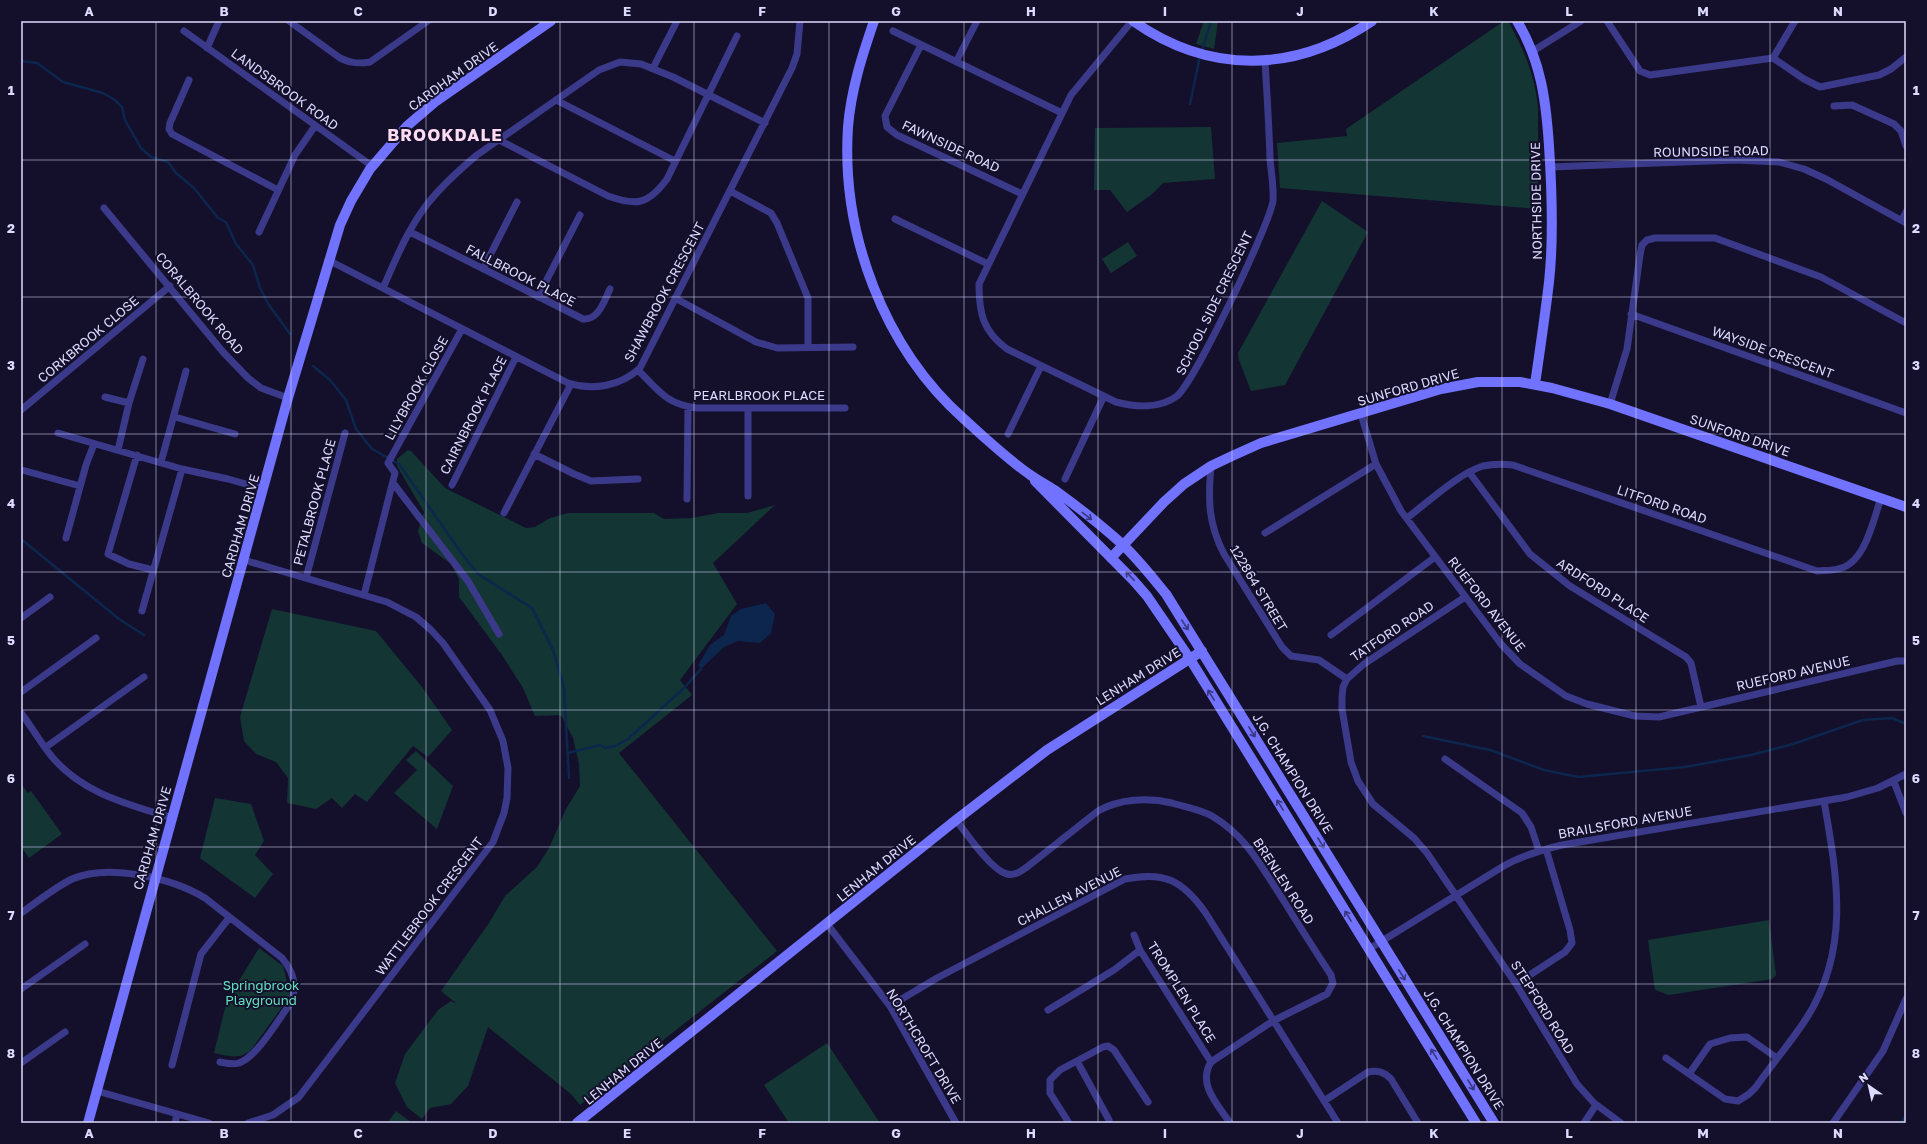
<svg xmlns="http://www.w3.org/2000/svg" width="1927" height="1144" viewBox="0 0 1927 1144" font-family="'Golos Text',sans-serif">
<rect width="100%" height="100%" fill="#14102b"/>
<path fill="#133533" d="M1204 21H1218L1214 49 1196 44Z
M1504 21H1508C1524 49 1535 76 1538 108V209L1280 188 1277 143 1347 136 1346 129Z
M1211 127 1215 179 1163 183 1151 195 1127 212 1110 190H1094L1095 128Z
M1322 201 1368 232 1285 385 1251 391 1239 360 1238 353Z
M1128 242 1137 256 1111 273 1102 259Z
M408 450 411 451 445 488 526 528 535 527 550 518 568 513H654L664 519 692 518 718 513H747L775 505 713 563 737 604 680 680 692 695 619 753 777 951 580 1105 571 1094 488 1027 468 1086 451 1104 430 1108 422 1119 407 1107 395 1083 405 1054 438 1010 451 1001 457 1004 441 991 489 923 505 896 537 867 549 848 566 809 580 786 579 764 573 738 562 717 559 715 535 716 523 688 502 655 459 597V579L451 564 422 543 418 531 424 512 397 466V459Z
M272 609 376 631 422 687 452 730 428 757 413 746 367 802 355 794 342 808 332 798 316 809 287 803 288 778 276 762 256 754 244 741 240 717Z
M416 751 453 786 437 829 394 793 417 770 406 760Z
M21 784 28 793 31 791 62 834 29 858 21 847Z
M215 798 251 804 264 841 255 855 273 874 255 898 200 858Z
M1769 920 1776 975 1772 979 1669 995 1655 990 1648 940Z
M259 948 283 966 290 993 288 999 251 1050C239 1060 229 1056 214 1053L227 1000Z
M827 1043 880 1123H789L764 1085Z
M396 1111 412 1123H387Z"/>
<path fill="#0c264e" d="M766 603 775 614 771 633 760 643 738 641 724 647 701 669 698 665 710 645 724 635 731 616 741 609Z"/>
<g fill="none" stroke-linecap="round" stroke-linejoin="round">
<path stroke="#0c264e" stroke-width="2.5" d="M1202 51 1211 21
M21 61 37 63 63 82 103 93 115 100 122 107 125 120 141 148 151 157 168 162 176 173 194 188 218 218 226 222 236 244 253 265 260 288 269 305 290 334
M1190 104 1200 56
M313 366 330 380 346 400 356 429 372 449 399 464 462 554 478 574 532 608 553 650 564 688 569 778
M21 539 119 619 144 635
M1423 736 1490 750 1544 770 1578 777 1685 767 1751 755 1793 744 1863 720 1892 718 1906 724
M568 753 600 745 605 748 615 746 628 739 684 688 701 669
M1901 1123 1906 1115"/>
<path stroke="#3b3a8a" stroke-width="7" d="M289 21 340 58C350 63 358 64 370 62L428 21
M1132 21 1071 95 979 284C979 314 983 331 1007 349L1116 402C1135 407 1160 409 1177 396 1195 381 1269 226 1273 201 1274 187 1271 172 1270 158 1269 126 1267 94 1265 61
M1607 21 1640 71 1650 75 1773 58 1795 21
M184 31 372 166
M893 31 1062 113
M921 45 885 116 887 127 897 135 1022 194
M207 48 219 21
M1533 51 1581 21
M1773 58 1804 79 1820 87 1879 75 1891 69 1906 57
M956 62 977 21
M653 68 677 21
M189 80 170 123 169 129 172 134 278 190
M556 100 675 161
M1834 106 1852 105 1894 124 1901 131 1906 146
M499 140 608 196C636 206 648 205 667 179L737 36
M1550 167 1735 160 1779 162 1804 169 1826 179 1906 223
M730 191 771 213 777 223 808 298V347
M104 208 223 352 248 378 261 388 288 398
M895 219 988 264
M1902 220 1906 212
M259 232 295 155 315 126
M410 232 583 319C599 320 604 301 610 289
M328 260 568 383C593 391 621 386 640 368L792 68 797 54 800 21
M483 269 517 202
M383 288C395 261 407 231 425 207 440 187 458 171 477 155L599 70 620 62 641 64 673 77 765 123
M538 297 580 215
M675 298 756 342 777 348 853 347
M1631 314 1906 413
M638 370C659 391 666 404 697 408H845
M105 397 129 403
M1610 404 1627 349 1640 255 1642 245 1647 240 1655 238H1715L1821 277 1906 323
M21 410 170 286
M1361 414 1376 464 1401 511 1501 644 1520 664 1566 696 1587 704 1635 716 1659 717 1897 661H1906
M175 417 235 434
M58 433 182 469 228 479 264 489
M1008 434 1041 366
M118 450 129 403 143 359
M534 454 574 474 591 481 638 479
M137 455 108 554 129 564 153 570
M161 462 186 371
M1211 466C1208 500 1208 523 1224 554L1282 647 1291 656 1319 660 1347 679
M22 470 80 486
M1469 472 1530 554 1570 586 1686 657 1691 663 1701 707
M1065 479 1104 396
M393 483 468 581 499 634
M452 485 516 357
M748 496V408
M687 499 688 407
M504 513 571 384
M1407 518C1427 503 1459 473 1483 466 1493 464 1503 464 1513 465L1817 571C1824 570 1831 571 1838 569 1865 564 1873 521 1881 498
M1265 533 1376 464
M66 538 86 465 94 444
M244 560 387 602 416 617 431 630 443 643 490 710 503 741 508 768 507 798 504 813 493 842 299 1097 273 1115 248 1123
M306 578 345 433
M364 595 395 473 388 463 462 329
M1465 597 1364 664 1347 679 1343 687 1342 697V709L1351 762 1358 781 1373 804 1414 838 1427 853 1516 984 1577 1084 1594 1103 1621 1123
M142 611 182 469
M21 618 50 597
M1331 635 1435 557
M21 692 96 638
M21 713C32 727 41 744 53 758 84 794 128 804 172 818
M46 747 144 677
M1445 759 1522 813 1531 827 1539 851
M1894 782 1906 813
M956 820C967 834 991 870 1007 874 1015 876 1021 871 1027 867L1098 811C1119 799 1148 797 1172 803 1185 807 1200 809 1212 816 1246 836 1261 866 1282 898 1298 924 1314 949 1331 975L1333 983 1327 994 1273 1021 1211 1062C1197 1084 1218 1105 1230 1123
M21 913C37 902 54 888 72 879 108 863 172 878 205 898L282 958C294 972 298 987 290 1004 278 1020 257 1057 239 1063 233 1065 226 1063 220 1062
M827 924 890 1006 956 1123
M1134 935 1140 950 1211 1062
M1369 949 1502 867C1521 856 1541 850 1562 845L1847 797 1878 788 1906 774
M1516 984 1565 952 1572 943 1570 930 1546 849
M21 989 85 944
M890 1006 937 978 1125 879C1164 871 1182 880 1205 912L1338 1123
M1048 1010 1114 970 1140 950
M1666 1058 1725 1099 1738 1101 1749 1094 1756 1087C1772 1064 1791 1042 1806 1019 1851 949 1837 876 1824 801
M1077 1061 1109 1120
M21 1063 65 1032
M172 1065 201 954 229 918
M1689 1074 1710 1044 1730 1038 1747 1037 1777 1058
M97 1091 209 1123
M1324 1101 1368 1072C1378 1070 1384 1072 1391 1079L1418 1123
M175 1123 177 1114
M1069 1123 1050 1093V1080L1060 1070 1103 1047 1108 1046 1114 1050 1148 1102
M1584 1123 1596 1105
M1833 1123 1883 1051 1906 999"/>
<path stroke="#7172ff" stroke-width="10" d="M874 21C862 56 851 90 848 127 841 234 884 348 964 419 985 438 1006 458 1029 474 1037 480 1047 485 1056 491 1078 507 1101 525 1122 544 1138 559 1152 577 1166 594L1494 1123
M1133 21C1210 75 1295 73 1372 21
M1517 21C1541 61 1546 100 1549 146 1552 191 1554 237 1549 282 1545 316 1540 350 1535 384
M1035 481 1133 580 1147 596 1190 659 1476 1123
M1111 558 1164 502 1184 484 1211 466 1232 456 1261 443 1441 389 1478 382H1520L1552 388 1610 404 1906 507
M88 1123 288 398 340 225 351 201 370 169 407 126 435 102 551 21
M577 1123 956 820 1047 750 1202 651"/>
</g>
<defs><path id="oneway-shaft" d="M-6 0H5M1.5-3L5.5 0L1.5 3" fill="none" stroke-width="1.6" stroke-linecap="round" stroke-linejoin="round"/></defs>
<g stroke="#393780">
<use href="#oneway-shaft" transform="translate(1087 516) rotate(38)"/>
<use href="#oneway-shaft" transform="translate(1130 576) rotate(-134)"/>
<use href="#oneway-shaft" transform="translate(1185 625) rotate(57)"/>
<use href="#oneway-shaft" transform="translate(1211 695) rotate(-122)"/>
<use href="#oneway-shaft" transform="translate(1252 732) rotate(58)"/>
<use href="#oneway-shaft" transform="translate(1280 805) rotate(-122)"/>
<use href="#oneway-shaft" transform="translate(1321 843) rotate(58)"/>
<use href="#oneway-shaft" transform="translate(1348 916) rotate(-122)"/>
<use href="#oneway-shaft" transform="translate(1402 975) rotate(58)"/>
<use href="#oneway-shaft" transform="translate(1434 1054) rotate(-122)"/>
<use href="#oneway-shaft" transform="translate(1471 1085) rotate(58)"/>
</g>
<path fill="none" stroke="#dddaff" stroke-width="1" stroke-opacity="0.55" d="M156 21V1123M291 21V1123M426 21V1123M560 21V1123M694 21V1123M829 21V1123M964 21V1123M1098 21V1123M1232 21V1123M1367 21V1123M1502 21V1123M1636 21V1123M1770 21V1123M21 160H1906M21 297H1906M21 434H1906M21 572H1906M21 710H1906M21 847H1906M21 984H1906"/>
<g text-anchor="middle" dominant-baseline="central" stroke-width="4" stroke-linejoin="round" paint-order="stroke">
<g font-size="13" fill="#dddaff" stroke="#14102b">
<text transform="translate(453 76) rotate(-36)">CARDHAM DRIVE</text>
<text transform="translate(285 89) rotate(36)">LANDSBROOK ROAD</text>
<text transform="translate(951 146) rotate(25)">FAWNSIDE ROAD</text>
<text transform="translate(1711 151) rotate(-1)">ROUNDSIDE ROAD</text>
<text transform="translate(1536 201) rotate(-91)">NORTHSIDE DRIVE</text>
<text transform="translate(521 275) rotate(27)">FALLBROOK PLACE</text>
<text transform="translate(664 292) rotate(-62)">SHAWBROOK CRESCENT</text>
<text transform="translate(200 303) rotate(50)">CORALBROOK ROAD</text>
<text transform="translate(1214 303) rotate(-64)">SCHOOL SIDE CRESCENT</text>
<text transform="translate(88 339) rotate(-40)">CORKBROOK CLOSE</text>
<text transform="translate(1773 352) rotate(20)">WAYSIDE CRESCENT</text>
<text transform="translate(1408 387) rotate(-16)">SUNFORD DRIVE</text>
<text transform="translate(416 388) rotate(-61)">LILYBROOK CLOSE</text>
<text x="759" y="395">PEARLBROOK PLACE</text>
<text transform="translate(473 415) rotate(-63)">CAIRNBROOK PLACE</text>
<text transform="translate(1740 435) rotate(19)">SUNFORD DRIVE</text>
<text transform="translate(314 502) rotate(-75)">PETALBROOK PLACE</text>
<text transform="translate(1662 504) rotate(19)">LITFORD ROAD</text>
<text transform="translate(240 526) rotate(-74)">CARDHAM DRIVE</text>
<text transform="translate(1259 588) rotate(59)">122864 STREET</text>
<text transform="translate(1603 590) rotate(33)">ARDFORD PLACE</text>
<text transform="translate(1487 604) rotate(52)">RUEFORD AVENUE</text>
<text transform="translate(1392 631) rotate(-34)">TATFORD ROAD</text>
<text transform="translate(1793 673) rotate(-13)">RUEFORD AVENUE</text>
<text transform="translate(1138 676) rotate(-32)">LENHAM DRIVE</text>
<text transform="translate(1293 773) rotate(58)">J.G. CHAMPION DRIVE</text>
<text transform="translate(1625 822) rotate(-10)">BRAILSFORD AVENUE</text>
<text transform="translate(152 838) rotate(-74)">CARDHAM DRIVE</text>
<text transform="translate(876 868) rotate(-39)">LENHAM DRIVE</text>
<text transform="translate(1284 881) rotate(57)">BRENLEN ROAD</text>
<text transform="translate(1069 896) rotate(-27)">CHALLEN AVENUE</text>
<text transform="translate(429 906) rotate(-53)">WATTLEBROOK CRESCENT</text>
<text transform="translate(1182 992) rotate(58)">TROMPLEN PLACE</text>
<text transform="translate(1543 1007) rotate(58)">STEPFORD ROAD</text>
<text transform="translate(924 1046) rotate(59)">NORTHCROFT DRIVE</text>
<text transform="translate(1464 1049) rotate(58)">J.G. CHAMPION DRIVE</text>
<text transform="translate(623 1071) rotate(-39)">LENHAM DRIVE</text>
</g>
<g font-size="13" fill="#62e3be" stroke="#14102b">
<text x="261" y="985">Springbrook<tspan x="261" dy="15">Playground</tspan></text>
</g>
<g font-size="17" font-weight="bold" letter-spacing="1" fill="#ffdcf3" stroke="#14102b">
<text x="445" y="134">BROOKDALE</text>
</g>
</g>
<rect width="1927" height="1144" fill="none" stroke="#14102b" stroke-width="44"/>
<g transform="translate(1869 1086) rotate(326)" stroke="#14102b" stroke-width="3" paint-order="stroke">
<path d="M0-3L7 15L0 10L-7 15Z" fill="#dddaff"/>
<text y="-6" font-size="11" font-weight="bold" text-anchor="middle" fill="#dddaff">N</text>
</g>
<rect x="22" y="22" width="1883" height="1100" fill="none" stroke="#dddaff" stroke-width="1.5"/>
<g font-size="13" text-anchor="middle" font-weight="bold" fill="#dddaff">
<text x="89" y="16">A</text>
<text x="224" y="16">B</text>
<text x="358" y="16">C</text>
<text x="493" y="16">D</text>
<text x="627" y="16">E</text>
<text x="762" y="16">F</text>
<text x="896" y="16">G</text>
<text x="1031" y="16">H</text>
<text x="1165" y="16">I</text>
<text x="1300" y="16">J</text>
<text x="1434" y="16">K</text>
<text x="1569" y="16">L</text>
<text x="1703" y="16">M</text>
<text x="1838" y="16">N</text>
<text x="11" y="95">1</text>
<text x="1916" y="95">1</text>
<text x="11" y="233">2</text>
<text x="1916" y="233">2</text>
<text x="11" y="370">3</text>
<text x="1916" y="370">3</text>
<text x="11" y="508">4</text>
<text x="1916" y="508">4</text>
<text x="11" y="645">5</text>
<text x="1916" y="645">5</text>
<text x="11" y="783">6</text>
<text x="1916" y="783">6</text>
<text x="11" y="920">7</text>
<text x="1916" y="920">7</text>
<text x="11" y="1058">8</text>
<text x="1916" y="1058">8</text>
<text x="89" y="1138">A</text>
<text x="224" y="1138">B</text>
<text x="358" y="1138">C</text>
<text x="493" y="1138">D</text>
<text x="627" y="1138">E</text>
<text x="762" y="1138">F</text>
<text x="896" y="1138">G</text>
<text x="1031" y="1138">H</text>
<text x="1165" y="1138">I</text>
<text x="1300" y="1138">J</text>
<text x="1434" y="1138">K</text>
<text x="1569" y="1138">L</text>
<text x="1703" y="1138">M</text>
<text x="1838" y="1138">N</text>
</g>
</svg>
